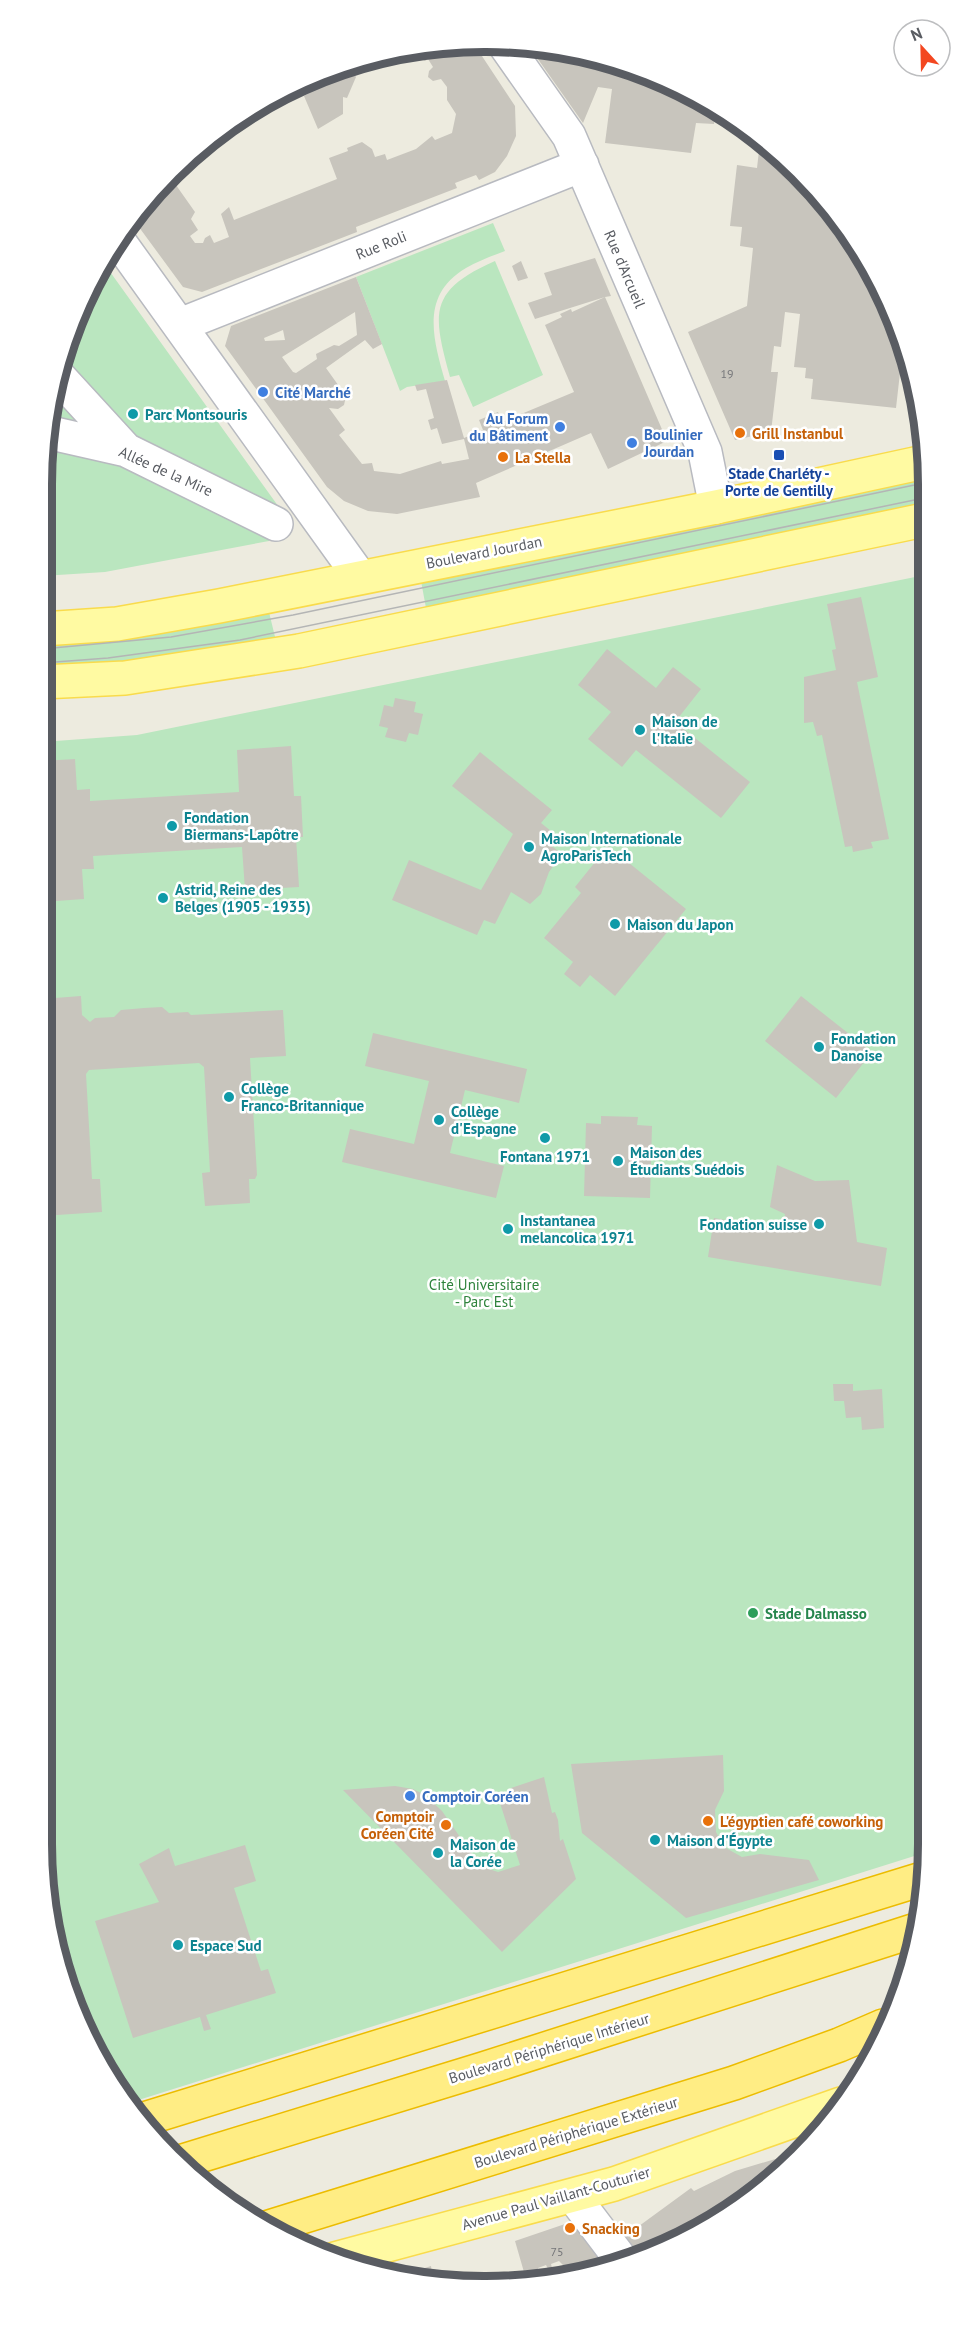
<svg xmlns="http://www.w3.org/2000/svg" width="970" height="2328" viewBox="0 0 970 2328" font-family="'PT Sans',sans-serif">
<rect width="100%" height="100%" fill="#edebdf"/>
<path fill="#bae6bf" d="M493 223 505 251C492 256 478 261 466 268 420 295 433 339 445 381L407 387 400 391 356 277Z
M495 261 543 375 473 407 459 375 450 377C433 314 427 291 495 261Z
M103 262 281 510 269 541 105 572 42 576V485L65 343Z
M924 477V503L426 608 421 581Z
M925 575 927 1852 129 2103 101 2064 66 1986 42 1843V742L137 735Z
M269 612 276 641 178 658 42 671V642Z"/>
<path fill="#c8c5bd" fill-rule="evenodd" d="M456 43 474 44 515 106 516 136 507 156 495 172 479 180 476 175 455 183 457 188 356 227 357 232 202 292 183 287 133 219 152 193 202 146 206 153 171 178 195 212 191 219 198 230 190 236 195 243H203L205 238 210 235 214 243 229 237 221 214 229 207 234 220 337 179 329 158 348 151 347 148 362 142 372 149 375 157 385 154 387 160 416 149 432 136 435 140 452 133 456 114 447 100V87L441 79 433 81 428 77 429 71 433 67 428 59 425 61 405 51Z
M528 45 542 46 627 65 716 109 714 124 696 123 691 153 605 143 612 89 598 87 583 123Z
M380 56 381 60 360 71 359 68 353 72 356 77 347 98 343 97V114L318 129 304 96 326 82 325 74Z
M262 104 265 111 251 121 246 114Z
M760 142 818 193 882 289 902 355 896 408 811 399 813 379 805 378 806 368 794 367 800 314 785 312 781 347 774 346 771 372H778L771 432 735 440 688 332 747 306 753 248 740 246 742 227 730 226 737 165 757 168Z
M595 258 611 296 605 297 667 441 608 469 591 433 476 483 480 497 397 514 368 511 344 501 327 487 225 346 231 326 356 277 382 344 373 349 365 340 326 368 346 396 344 405 338 409 329 408 345 430 339 435 362 464 372 463 374 471 400 474 441 461 442 464 469 459 464 439 442 444 437 428 431 430 428 420 434 418 426 389 417 391 415 385 447 380 464 438 483 430 479 420 498 412 502 422 574 392 545 325 562 317 560 314 571 309 572 312 605 297 535 319 528 303 552 295 544 273ZM355 312 357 335 339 346 334 345 316 354 317 359 296 373 293 372 282 357ZM283 330 285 340 265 341 264 338Z
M521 261 528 278 518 281 512 266Z
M861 597 878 677 857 682 889 839 871 842 873 848 853 852 852 846 845 847 822 735 817 736 813 722 804 723V677L836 670 832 650 836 649 827 604Z
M607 649 656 688 673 667 701 689 675 722 750 782 721 818 636 750 622 767 588 739 611 712 578 685Z
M395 698 416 702 414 712 423 714 418 735 409 733 406 742 385 737 388 728 379 726 384 705 393 707Z
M291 746 294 796H301L303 837H296L299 887 245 890 242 847 93 856 94 869H82L84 899 42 902V761L75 759 77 790 90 789V801L239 792 237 750Z
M480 752 552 810 541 823 551 831 544 840 562 854 549 872 541 894 530 904 511 892 495 924 484 920 477 935 392 900 409 860 481 890 513 834 452 786Z
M608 846 686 909 615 996 590 975 580 987 564 974 573 962 544 938 581 893 575 887Z
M81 996 82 1015 90 1022 95 1018 114 1017 121 1010 144 1008 162 1007 169 1013 188 1012 191 1015 283 1010 286 1056 250 1058 257 1175 255 1179H249L250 1203 205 1206 202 1173 210 1172 204 1067 199 1063 89 1070 86 1074 92 1179H100L102 1212 42 1216V1183H46L42 1119V999Z
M801 996 872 1052 836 1098 765 1041Z
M373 1033 527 1069 519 1103 465 1090 450 1153 504 1166 496 1198 342 1162 350 1129 414 1144 429 1081 365 1066Z
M601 1116 638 1117 637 1125 652 1126 650 1198 584 1196 586 1123 601 1124Z
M777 1165 815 1181 849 1180 857 1242 887 1248 881 1286 708 1257 714 1218 783 1230 785 1214 770 1207Z
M833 1384H853V1391L882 1389 884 1428 862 1430 861 1417 846 1418 844 1401H834Z
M723 1755 724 1791 715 1810 716 1832 724 1847 742 1857 760 1854 809 1860 819 1880 686 1918 582 1833 571 1764Z
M544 1777 552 1813 555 1812 558 1820 560 1841 563 1839 576 1879 502 1952 343 1790 395 1786 413 1789 425 1795 442 1811 480 1866 498 1872 520 1865 499 1800 514 1796 511 1788Z
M245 1845 256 1881 234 1888 261 1971 268 1969 276 1993 206 2015 211 2029 204 2031 200 2017 133 2038 95 1921 159 1902 139 1864 169 1848 175 1866Z
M792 2154 731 2212 655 2252 640 2257 624 2237 691 2188 694 2191 735 2171Z
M565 2224 579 2229 608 2266 569 2278 566 2268 559 2261 551 2264 552 2268 548 2269 546 2265 538 2268 536 2274 541 2278 526 2279 515 2241Z
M431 2266 433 2282 400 2276Z"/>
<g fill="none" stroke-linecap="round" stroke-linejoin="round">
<g stroke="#b8bac0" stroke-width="36">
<path id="minor" d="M505 45 569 136 705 452 716 507
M118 240 360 577
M180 325 582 165
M60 378 126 450
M51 433 126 450 276 524
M573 2196 623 2262"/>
</g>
<g stroke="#f9db4c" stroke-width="36">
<path id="major" d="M42 629 117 624 219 606 716 507 924 462
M42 682 125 678 299 651 924 520
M335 2259 614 2184 841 2104"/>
</g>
<g stroke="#ecbc00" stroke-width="36">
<path id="highway" d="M141 2120 922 1879
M183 2161 483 2069 913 1931
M266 2228 734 2083 839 2045 883 2026"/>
</g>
<use href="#minor" stroke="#fff" stroke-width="33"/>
<use href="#major" stroke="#fffaa2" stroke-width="33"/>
<use href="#highway" stroke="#ffed84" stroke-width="33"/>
<path stroke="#b4b5b5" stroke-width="1.5" d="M42 649 171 637 293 615 924 483
M42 663 108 658 240 640 924 498"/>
</g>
<g fill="#3f7fe0" stroke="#fff" stroke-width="2">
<circle cx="263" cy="392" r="6"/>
<circle cx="560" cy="427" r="6"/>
<circle cx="632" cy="443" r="6"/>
<circle cx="410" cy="1796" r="6"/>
</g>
<g fill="#0f9aa8" stroke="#fff" stroke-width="2">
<circle cx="133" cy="414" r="6"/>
<circle cx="640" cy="730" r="6"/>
<circle cx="172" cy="826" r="6"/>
<circle cx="529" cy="847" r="6"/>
<circle cx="163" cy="898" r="6"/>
<circle cx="615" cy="924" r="6"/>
<circle cx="819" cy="1047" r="6"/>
<circle cx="229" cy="1097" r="6"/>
<circle cx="439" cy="1120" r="6"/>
<circle cx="545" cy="1138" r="6"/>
<circle cx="618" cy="1161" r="6"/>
<circle cx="819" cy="1224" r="6"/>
<circle cx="508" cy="1229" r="6"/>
<circle cx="655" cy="1840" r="6"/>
<circle cx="438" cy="1853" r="6"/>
<circle cx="178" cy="1945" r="6"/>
</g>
<g fill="#e8710a" stroke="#fff" stroke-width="2">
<circle cx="740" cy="433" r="6"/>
<circle cx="503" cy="457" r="6"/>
<circle cx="708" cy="1821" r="6"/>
<circle cx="446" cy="1825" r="6"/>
<circle cx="570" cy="2228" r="6"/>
</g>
<rect fill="#1a4fb4" stroke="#fff" stroke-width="2" x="773" y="449" width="12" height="12" rx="3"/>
<circle fill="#2e9e5b" stroke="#fff" stroke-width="2" cx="753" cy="1613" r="6"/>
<g text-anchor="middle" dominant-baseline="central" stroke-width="5" stroke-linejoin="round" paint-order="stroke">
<g font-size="12" fill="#757679">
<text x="727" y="373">19</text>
<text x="557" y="2251">75</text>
</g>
<g font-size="15" fill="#595c62" stroke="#fff">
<text transform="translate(381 245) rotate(-22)">Rue Roli</text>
<text transform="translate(625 269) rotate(67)">Rue d'Arcueil</text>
<text transform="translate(166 471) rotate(24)">Allée de la Mire</text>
<text transform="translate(484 552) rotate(-11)">Boulevard Jourdan</text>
<text transform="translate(549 2048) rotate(-17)">Boulevard Périphérique Intérieur</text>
<text transform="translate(576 2132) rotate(-17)">Boulevard Périphérique Extérieur</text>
<text transform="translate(556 2198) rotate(-16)">Avenue Paul Vaillant-Couturier</text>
</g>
<g font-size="15" font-weight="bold" fill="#366cbe" stroke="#fff" text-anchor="start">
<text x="275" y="392">Cité Marché</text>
<text x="548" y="418" text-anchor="end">Au Forum<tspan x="548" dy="17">du Bâtiment</tspan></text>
<text x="644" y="434">Boulinier<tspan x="644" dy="17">Jourdan</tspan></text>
<text x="422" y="1796">Comptoir Coréen</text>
</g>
<g font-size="15" font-weight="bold" fill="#0d838f" stroke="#fff" text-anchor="start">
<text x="145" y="414">Parc Montsouris</text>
<text x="652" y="721">Maison de<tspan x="652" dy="17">l'Italie</tspan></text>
<text x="184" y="817">Fondation<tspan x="184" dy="17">Biermans-Lapôtre</tspan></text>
<text x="541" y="838">Maison Internationale<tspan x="541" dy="17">AgroParisTech</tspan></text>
<text x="175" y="889">Astrid, Reine des<tspan x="175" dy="17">Belges (1905 - 1935)</tspan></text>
<text x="627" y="924">Maison du Japon</text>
<text x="831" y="1038">Fondation<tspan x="831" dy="17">Danoise</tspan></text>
<text x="241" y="1088">Collège<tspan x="241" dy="17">Franco-Britannique</tspan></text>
<text x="451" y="1111">Collège<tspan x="451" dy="17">d'Espagne</tspan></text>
<text x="630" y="1152">Maison des<tspan x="630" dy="17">Étudiants Suédois</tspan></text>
<text x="545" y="1156" text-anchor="middle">Fontana 1971</text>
<text x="520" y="1220">Instantanea<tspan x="520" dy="17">melancolica 1971</tspan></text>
<text x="807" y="1224" text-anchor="end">Fondation suisse</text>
<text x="667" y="1840">Maison d'Égypte</text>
<text x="450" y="1844">Maison de<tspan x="450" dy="17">la Corée</tspan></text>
<text x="190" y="1945">Espace Sud</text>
</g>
<g font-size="15" font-weight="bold" fill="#c56008" stroke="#fff" text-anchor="start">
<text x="752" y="433">Grill Instanbul</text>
<text x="515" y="457">La Stella</text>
<text x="434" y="1816" text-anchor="end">Comptoir<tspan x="434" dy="17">Coréen Cité</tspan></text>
<text x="720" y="1821">L'égyptien café coworking</text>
<text x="582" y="2228">Snacking</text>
</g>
<g font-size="15" font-weight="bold" fill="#164399" stroke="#fff">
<text x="779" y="473">Stade Charléty -<tspan x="779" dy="17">Porte de Gentilly</tspan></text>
</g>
<g font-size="15" fill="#2e833c" stroke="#fff">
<text x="484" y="1284">Cité Universitaire<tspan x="484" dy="17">- Parc Est</tspan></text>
</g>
<g font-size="15" font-weight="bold" fill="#27864d" stroke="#fff" text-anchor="start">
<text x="765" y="1613">Stade Dalmasso</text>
</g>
</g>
<path d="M0 0H970V2328H0ZM484 52H486A432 432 0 0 1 918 484V1844A432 432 0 0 1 486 2276H484A432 432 0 0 1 52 1844V484A432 432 0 0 1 484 52Z" fill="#fff" fill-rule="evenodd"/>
<path fill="none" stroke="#595c62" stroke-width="8" d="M484 52H486A432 432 0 0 1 918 484V1844A432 432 0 0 1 486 2276H484A432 432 0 0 1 52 1844V484A432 432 0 0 1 484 52Z"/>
<g transform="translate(922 48) rotate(338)"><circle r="28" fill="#ffffff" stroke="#bdbec0" stroke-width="1.5"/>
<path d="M0-4.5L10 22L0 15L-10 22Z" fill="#f34720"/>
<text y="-9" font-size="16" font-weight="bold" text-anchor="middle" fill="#595c62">N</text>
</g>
</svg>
